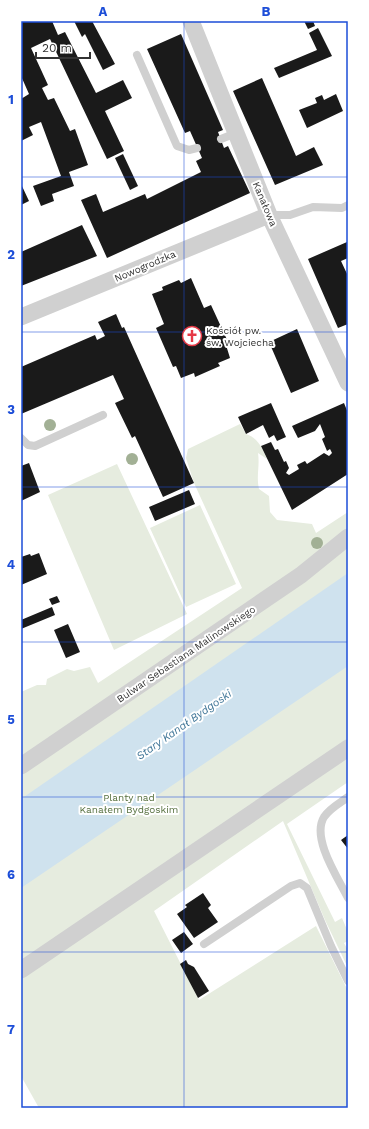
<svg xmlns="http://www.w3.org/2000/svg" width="369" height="1129" viewBox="0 0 369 1129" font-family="'Work Sans',sans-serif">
<rect width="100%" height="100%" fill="#fff"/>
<path fill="#e6ecdf" d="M240 424 246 434C258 438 262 448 267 459L258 453C260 466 256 476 259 489L269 496 270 512 277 520 312 524 316 533 348 512V782L287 824 335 922 342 918 348 932V941L344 943 348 950V968L325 920 283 821 154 911 199 1000 316 926 348 991V1108H39L21 1076V692L37 685H46L47 679 67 669 74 671 90 667 98 683 242 588 194 483 186 458 188 449Z
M117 464 187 614 114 650 48 495Z
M200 505 236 584 186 607 150 528Z"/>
<path fill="#cfe2ee" d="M348 573V666L21 888V799Z"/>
<path fill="#1a1a1a" d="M21 21H52L58 35 65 32 96 93 123 80 132 98 105 111 124 151 107 159 50 39 31 48 48 85 42 88 48 100 54 98 70 131 75 129 88 165 69 172 74 186 52 194 54 201 41 206 33 186 61 176 41 122 29 127 33 135 21 141V99L29 94 21 76Z
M74 21H92L115 64 103 70 85 34 82 37Z
M304 21H313L315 26 308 29Z
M318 28 332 56 279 78 274 68 317 50 309 33Z
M181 34 223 130 218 132 224 148 228 146 250 193 107 258 81 200 96 194 103 212 145 194 147 199 201 172 196 161 202 158 190 131 185 133 147 49Z
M262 78 296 156 314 147 323 165 275 185 233 91Z
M336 94 343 111 307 128 299 110 317 103 315 98 322 95 324 100Z
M123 154 138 186 130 190 115 158Z
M21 184 29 201 21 205Z
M82 225 97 256 21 286V252Z
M347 242 348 258 341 261 348 276V324L338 328 308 259Z
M191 278 204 308 211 305 229 344 226 345 230 358 218 363 220 366 195 377 194 373 181 378 176 366 173 367 156 328 164 324 152 294 163 290 162 287 179 280 181 283Z
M116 314 122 328 124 327 194 483 163 497 135 436 132 438 115 403 124 399 113 375 21 414V367L95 335 97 340 105 336 98 322Z
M297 329 319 381 291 393 269 342Z
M271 403 286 437 277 441 274 435 269 438 263 425 246 434 238 417Z
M344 403 348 413V474L292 510 261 446 271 442 275 450 278 449 284 462 286 461 289 468 286 473 289 475 299 469 297 465 305 461 307 464 324 453 329 456 332 453 330 449 327 451 322 439 325 437 320 424 315 431 298 438 292 426Z
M29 463 40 492 21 501V466Z
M189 490 195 504 155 521 149 507Z
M39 553 47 574 21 585V557L30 554 31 556Z
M57 596 60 602 52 605 49 599Z
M52 607 55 615 21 629V620Z
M68 624 80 652 66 658 54 630Z
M348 835V849L341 840Z
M203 893 211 905 208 908 218 922 194 938 177 914 187 907 185 905Z
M184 932 193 944 181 953 172 940Z
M186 960 188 964 194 967 209 991 198 998 180 964Z"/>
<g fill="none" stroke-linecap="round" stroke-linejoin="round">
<path stroke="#d0d0d0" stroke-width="8" d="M137 55 177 146 189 150 197 148
M221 139 236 133
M269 215H290L313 207 342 208 348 205
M21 438 28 445 35 446 103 415
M348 797C340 803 330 808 324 817 311 838 338 878 348 898
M204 944 291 886 300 883 307 888 331 946 348 981"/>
<path stroke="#d0d0d0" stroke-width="17" d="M191 21 269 215 348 383
M21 317 269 215
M21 766 301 575 348 537
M21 970 348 748"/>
</g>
<g fill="#a2b095">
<circle cx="50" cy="425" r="6"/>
<circle cx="132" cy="459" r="6"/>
<circle cx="317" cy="543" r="6"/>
</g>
<path fill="none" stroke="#1d4ed8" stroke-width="1" stroke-opacity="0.55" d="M184 21V1108M21 177H348M21 332H348M21 487H348M21 642H348M21 797H348M21 952H348"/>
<defs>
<g id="church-ring" transform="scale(1)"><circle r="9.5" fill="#fff" stroke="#e63946" stroke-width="1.5"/><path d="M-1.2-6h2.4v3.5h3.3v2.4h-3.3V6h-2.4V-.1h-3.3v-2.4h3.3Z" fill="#e63946"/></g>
</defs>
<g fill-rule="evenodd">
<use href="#church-ring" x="192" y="336"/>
</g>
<g text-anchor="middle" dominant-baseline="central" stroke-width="4" stroke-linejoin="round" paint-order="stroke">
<g font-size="10" fill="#333" stroke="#fff">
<text transform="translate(265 204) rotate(67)">Kanałowa</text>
<text transform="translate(145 266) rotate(-23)">Nowogrodzka</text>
<text transform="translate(186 654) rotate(-34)">Bulwar Sebastiana Malinowskiego</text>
</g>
<g font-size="10" fill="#333" stroke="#fff" text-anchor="start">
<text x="206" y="330">Kościół pw.<tspan x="206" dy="12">św. Wojciecha</tspan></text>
</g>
<g font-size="10" fill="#56703f" stroke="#fff">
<text x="129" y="797">Planty nad<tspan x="129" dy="12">Kanałem Bydgoskim</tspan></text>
</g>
<g font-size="11" font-style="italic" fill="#3f7597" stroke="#fff">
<text transform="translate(184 725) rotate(-35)">Stary Kanał Bydgoski</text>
</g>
</g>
<rect width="369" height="1129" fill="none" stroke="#ffffff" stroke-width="44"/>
<path d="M36 52v6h54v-6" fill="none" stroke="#333333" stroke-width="2"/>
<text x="42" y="52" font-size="12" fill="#333333" stroke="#ffffff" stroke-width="3" paint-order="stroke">20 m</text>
<rect x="22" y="22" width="325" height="1085" fill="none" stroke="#1d4ed8" stroke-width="1.5"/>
<g font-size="13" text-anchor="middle" font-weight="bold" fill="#1d4ed8">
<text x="103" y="16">A</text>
<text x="266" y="16">B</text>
<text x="11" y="104">1</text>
<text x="11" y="259">2</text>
<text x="11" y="414">3</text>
<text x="11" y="569">4</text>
<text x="11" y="724">5</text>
<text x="11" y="879">6</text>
<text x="11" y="1034">7</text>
</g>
</svg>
